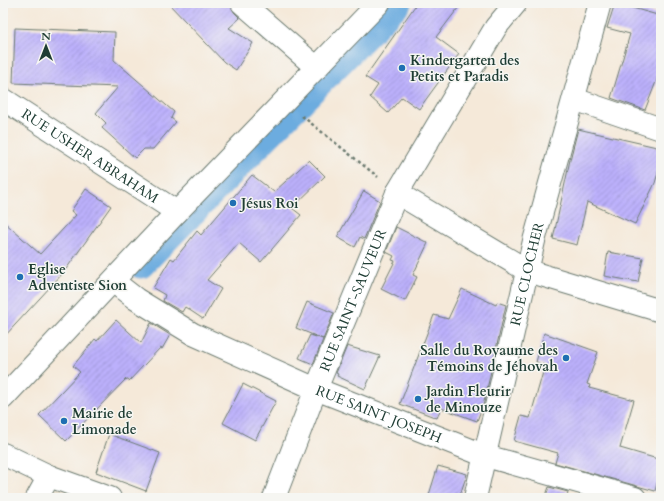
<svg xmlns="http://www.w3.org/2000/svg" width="664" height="501" viewBox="0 0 664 501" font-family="Cardo,serif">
<defs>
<pattern id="park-tufts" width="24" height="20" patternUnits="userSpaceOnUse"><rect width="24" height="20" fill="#89e1a4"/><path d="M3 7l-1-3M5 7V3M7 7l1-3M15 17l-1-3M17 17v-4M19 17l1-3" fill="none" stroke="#76c28e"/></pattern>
<pattern id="building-hatch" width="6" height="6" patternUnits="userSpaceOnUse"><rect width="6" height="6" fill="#bcb0fc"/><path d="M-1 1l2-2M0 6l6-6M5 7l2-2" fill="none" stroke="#9890cd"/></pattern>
</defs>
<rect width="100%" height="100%" fill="#f6f6f2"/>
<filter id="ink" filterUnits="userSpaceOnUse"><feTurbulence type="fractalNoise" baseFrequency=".025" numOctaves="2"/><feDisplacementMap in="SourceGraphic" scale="8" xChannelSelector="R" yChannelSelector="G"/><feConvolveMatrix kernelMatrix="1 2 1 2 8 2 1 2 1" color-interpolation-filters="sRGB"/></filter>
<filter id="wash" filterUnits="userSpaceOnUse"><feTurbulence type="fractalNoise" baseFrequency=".012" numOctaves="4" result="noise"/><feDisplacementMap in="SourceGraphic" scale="16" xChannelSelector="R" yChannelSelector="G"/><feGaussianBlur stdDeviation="0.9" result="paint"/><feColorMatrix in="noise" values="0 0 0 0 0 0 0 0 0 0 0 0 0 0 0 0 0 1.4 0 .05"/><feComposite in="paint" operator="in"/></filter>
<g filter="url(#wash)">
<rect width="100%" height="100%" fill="#f5e9d9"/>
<path fill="url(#park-tufts)" stroke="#548f6c" d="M57 491 78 498H52Z"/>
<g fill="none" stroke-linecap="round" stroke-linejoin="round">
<path stroke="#6cacdf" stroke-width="27" d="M141 265 398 3"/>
</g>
<g id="blocks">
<path fill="url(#building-hatch)" d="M168 3H230L234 12 240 18 229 28 253 43 236 70 224 62Z
M417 3H462L436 37 459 54 419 109 402 97 388 113 370 97 378 85 365 77Z
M615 3 661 16V69L645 110 611 98 630 34 607 28Z
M15 28 115 32 114 60 174 112 171 118 176 122 153 149H144L135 158 102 128 106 123 96 113 118 87 13 83Z
M578 129 661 148V163L655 183 635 224 587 202 577 245 553 239 570 160Z
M309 160 325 176 292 208 301 215 261 262 239 243 207 280 221 289 203 319 185 307 182 312 163 301 165 295 153 288 171 258 174 260 197 231 201 235 252 175 274 192Z
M86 189 111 206 64 272 3 338V221L40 254 76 215 71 211Z
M364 191 380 201 364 239 360 237 355 247 337 237Z
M396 227 428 243 413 275 417 277 405 301 381 289 395 261 392 260 394 256 386 252Z
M608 252 643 258 638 282 604 276Z
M462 289 496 305 497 302 506 305 484 402 477 421 441 408 437 418 400 404 434 315 448 319Z
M307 302 334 313 313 364 299 358 310 335 323 339 296 328Z
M116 320 141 343 151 323 170 335 162 349 160 348 129 381 126 379 66 441 39 415 80 372 73 366 95 339 97 341Z
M544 333 598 352 587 384 590 385 589 388 634 400 620 448 661 460V469L655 491 555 463 558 453 514 441 521 416 530 418 545 365 536 362Z
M347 346 380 356 365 389 337 376 338 374 336 373Z
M243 384 276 401 255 440 223 423Z
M109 434 160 453 146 491 96 472Z
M438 466 467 474 459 498H428Z
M549 487 568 492 567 498H545Z"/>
</g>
</g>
<g filter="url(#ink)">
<use href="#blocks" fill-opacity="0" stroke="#6a796e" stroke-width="1"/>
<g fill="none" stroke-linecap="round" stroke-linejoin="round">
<g stroke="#6a796e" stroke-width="24">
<g id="minor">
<path d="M242 3 317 68"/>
<path id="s1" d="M3 99 177 212"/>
<path d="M574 99 661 129"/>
<path d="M397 193 528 271 661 311"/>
<path id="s2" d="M114 282 136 299 193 334 316 389 486 456 635 498"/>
<path d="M3 398 177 212 379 3"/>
<path d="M3 454 49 476 110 498"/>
<path d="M37 498 49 476"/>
<path id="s3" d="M274 498 316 389 397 193 496 27 516 3"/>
<path id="s4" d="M475 498 534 241 600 3"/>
</g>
</g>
<path stroke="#6a796e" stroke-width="2.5" stroke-dasharray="3 3" stroke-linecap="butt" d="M302 116 378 177"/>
<use href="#minor" stroke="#fff" stroke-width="22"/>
</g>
</g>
<g fill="#1f6fb2" stroke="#f6f6f2" stroke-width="1.5">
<circle cx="402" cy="68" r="4"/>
<circle cx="233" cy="203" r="4"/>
<circle cx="20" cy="277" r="4"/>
<circle cx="566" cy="358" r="4"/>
<circle cx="418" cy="399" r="4"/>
<circle cx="64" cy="421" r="4"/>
</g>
<g text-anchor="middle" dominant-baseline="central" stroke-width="3" stroke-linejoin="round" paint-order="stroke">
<g font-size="14" font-weight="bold" fill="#1f3d34" stroke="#f6f6f2" text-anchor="start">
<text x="410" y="60">Kindergarten des<tspan x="410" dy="16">Petits et Paradis</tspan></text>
<text x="241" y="203">Jésus Roi</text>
<text x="28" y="269">Eglise<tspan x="28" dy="16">Adventiste Sion</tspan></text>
<text x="558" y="350" text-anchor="end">Salle du Royaume des<tspan x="558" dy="16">Témoins de Jéhovah</tspan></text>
<text x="426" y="391">Jardin Fleurir<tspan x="426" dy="16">de Minouze</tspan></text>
<text x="72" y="413">Mairie de<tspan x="72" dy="16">Limonade</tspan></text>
</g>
<g font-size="14" fill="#1f3d34" stroke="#f6f6f2">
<text stroke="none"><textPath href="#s1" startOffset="104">RUE USHER ABRAHAM</textPath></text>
<text stroke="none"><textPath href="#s4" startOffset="230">RUE CLOCHER</textPath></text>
<text stroke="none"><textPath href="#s3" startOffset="213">RUE SAINT-SAUVEUR</textPath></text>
<text stroke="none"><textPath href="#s2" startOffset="297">RUE SAINT JOSEPH</textPath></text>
</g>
</g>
<rect width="664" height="501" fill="none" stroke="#f6f6f2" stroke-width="16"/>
<g transform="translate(46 46)" stroke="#f6f6f2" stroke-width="3" paint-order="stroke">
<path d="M0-3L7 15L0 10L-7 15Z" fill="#1f3d34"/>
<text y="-6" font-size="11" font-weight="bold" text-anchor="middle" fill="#1f3d34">N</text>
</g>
</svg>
